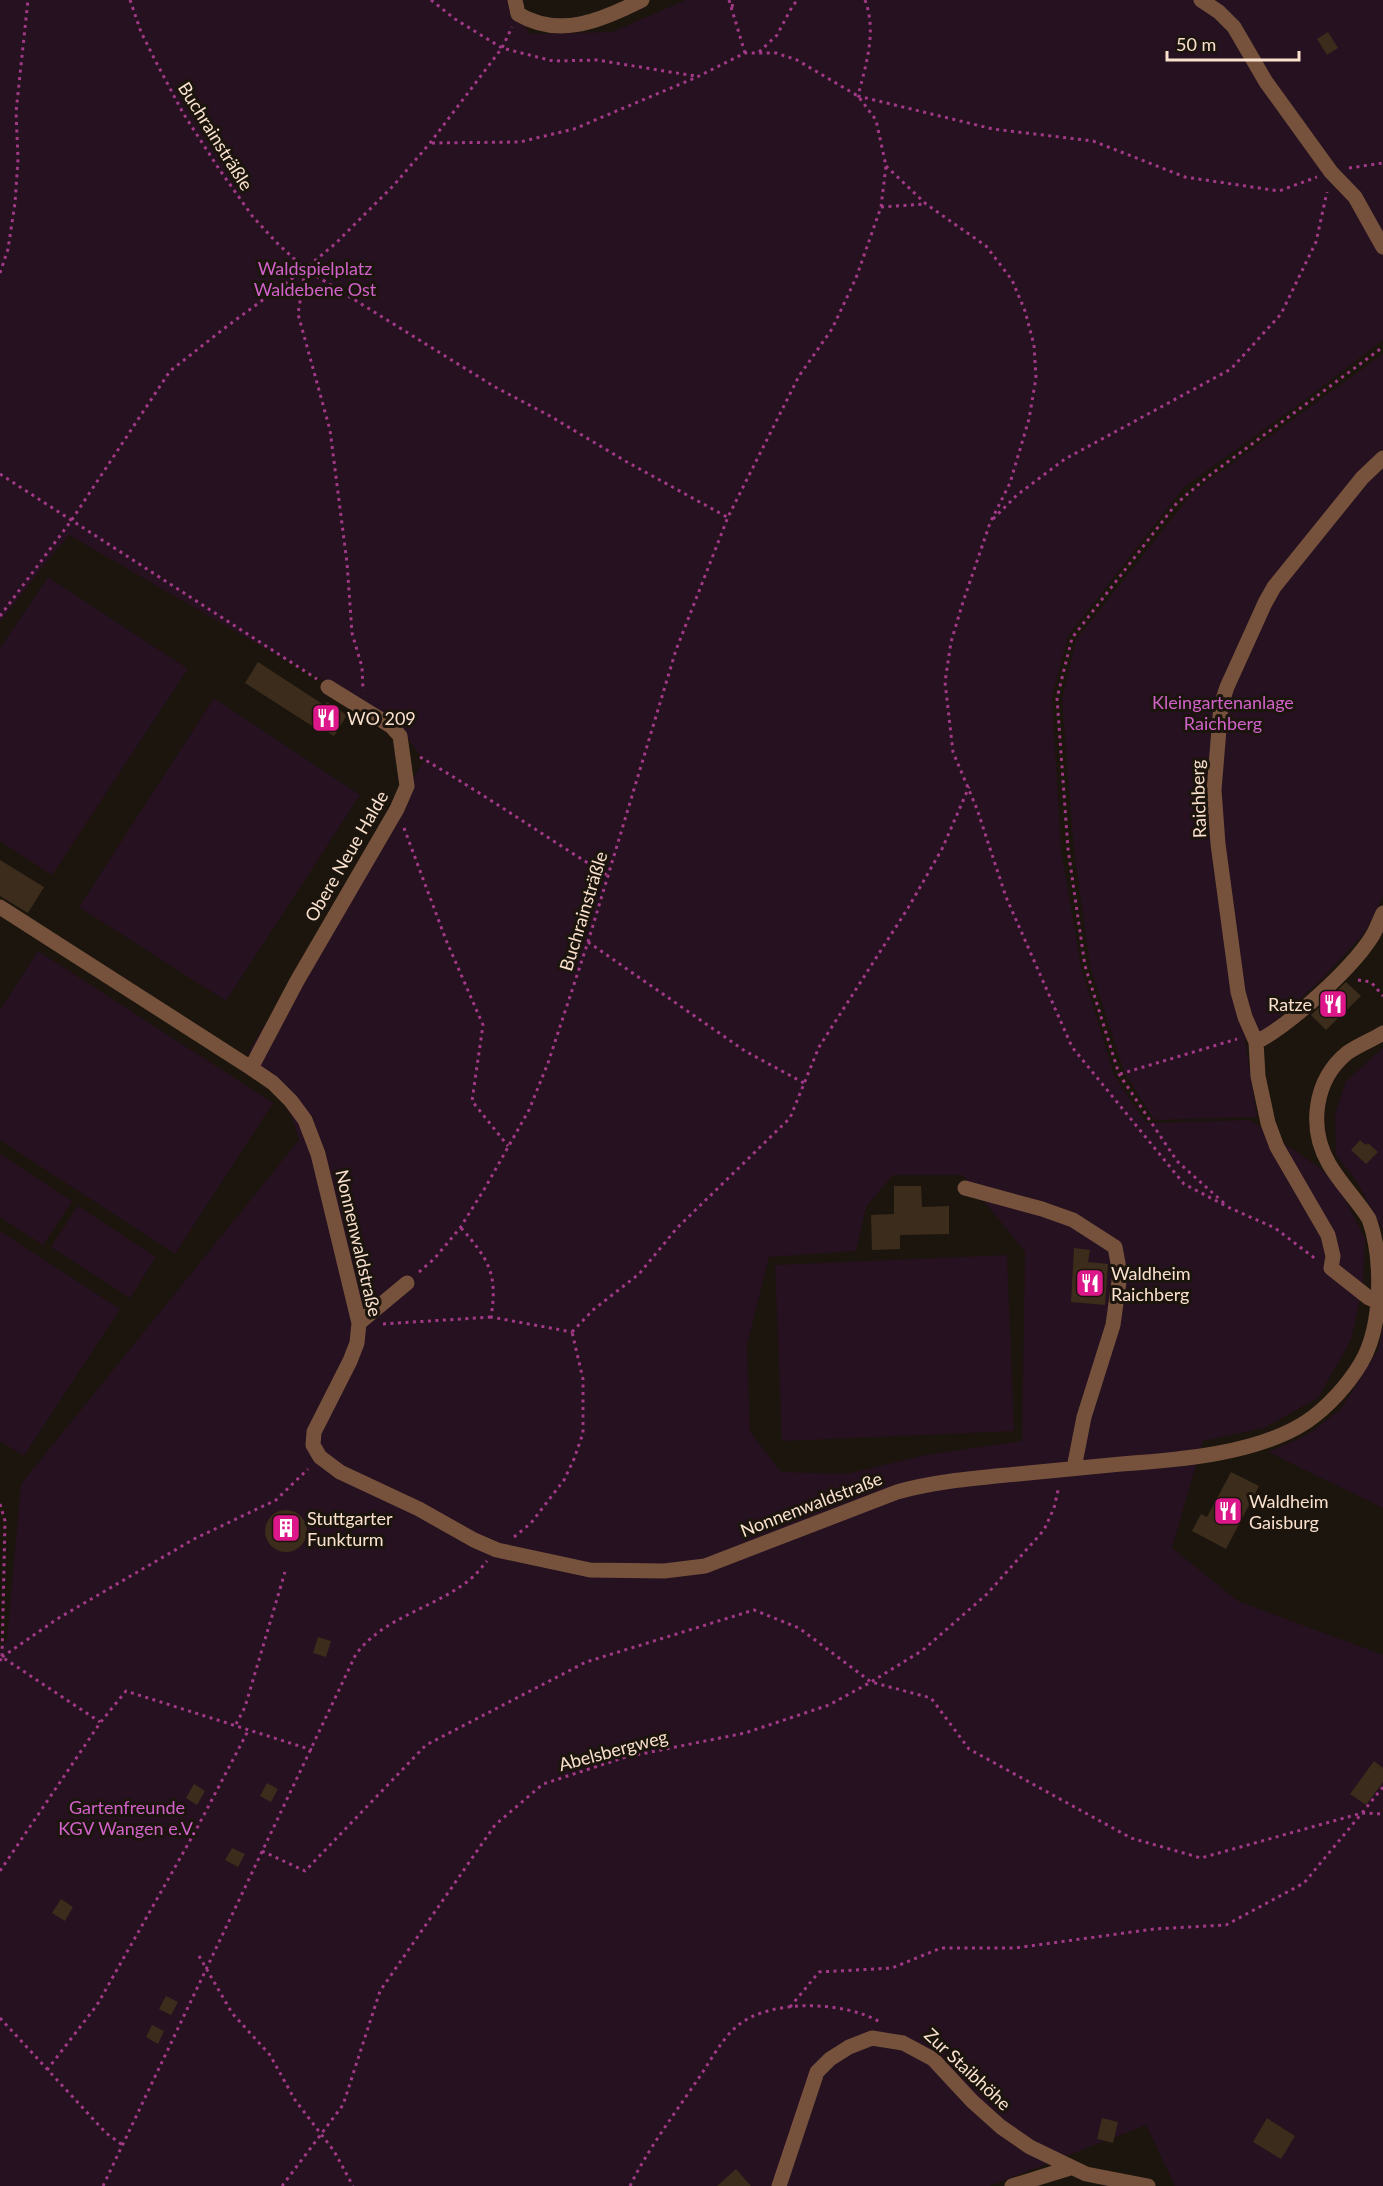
<svg xmlns="http://www.w3.org/2000/svg" width="1383" height="2186" viewBox="0 0 1383 2186" font-family="Lato,sans-serif">
<rect width="100%" height="100%" fill="#1c150d"/>
<path fill="#25111f" fill-rule="evenodd" d="M0 0H508L530 34 612 32 686 0H1383V340L1302 402 1184 487 1068 636 1052 697 1061 849 1081 966 1114 1075 1146 1123 1250 1120 1320 1168 1340 1190 1365 1238 1363 1285 1351 1340 1318 1398 1264 1428 1203 1441 1172 1548 1238 1601 1383 1655V2186H1175L1146 2125 990 2186H0V1649L7 1639 21 1484 299 1140 291 1115 249 1051 424 760 392 718 252 641 69 535 40 570 0 622ZM893 1175H963L1025 1252 1022 1441 925 1455 847 1474 781 1472 750 1432 747 1345 769 1257 856 1251 866 1207Z
M1383 354V896L1364 934 1320 981 1266 1029 1245 1040 1257 1117 1154 1120 1124 1072 1090 966 1074 850 1062 700 1076 640 1193 492Z
M48 577 188 669 52 875 0 841V648Z
M214 698 360 795 226 1001 79 907Z
M38 951 273 1103 175 1254 0 1140V1010Z
M1383 1048V1230L1357 1182 1336 1155 1335 1114 1346 1081Z
M0 1154 72 1201 43 1245 0 1217Z
M78 1206 156 1257 130 1298 51 1247Z
M0 1231 120 1309 24 1456 0 1441Z
M1007 1255 1014 1431 782 1441 775 1265Z
M1383 1326V1508L1268 1452 1307 1435 1341 1409 1378 1350Z"/>
<path fill="#3b2c1b" d="M1328 32 1338 48 1327 55 1317 39Z
M258 662 324 705 327 702 347 715 334 736 313 723 312 726 245 683Z
M0 860 44 887 28 913 0 896Z
M1346 982 1361 996 1326 1030 1311 1015Z
M1360 1140 1366 1145 1368 1143 1378 1152 1366 1164 1351 1150Z
M894 1186H921L922 1207 949 1206V1234L900 1235V1249L872 1250 871 1215 894 1214Z
M1074 1248 1090 1250 1088 1262 1108 1264 1105 1305 1071 1302Z
M1231 1472 1259 1486 1226 1549 1192 1531 1201 1514 1207 1517Z
M265 1531a21 21 0 1 1 42 0a21 21 0 1 1-42 0Z
M318 1637 331 1641 326 1657 313 1653Z
M1374 1761 1383 1768V1782L1366 1805 1350 1794Z
M267 1783 278 1789 271 1802 260 1796Z
M194 1784 205 1791 197 1805 186 1798Z
M232 1848 245 1854 238 1867 225 1860Z
M61 1899 73 1907 65 1921 52 1913Z
M166 1996 178 2002 171 2015 159 2009Z
M152 2025 164 2031 158 2044 146 2037Z
M1102 2118 1118 2122 1113 2143 1097 2139Z
M1267 2118 1295 2136 1281 2159 1253 2142Z
M736 2169 751 2186H717Z"/>
<g fill="none" stroke-linecap="round" stroke-linejoin="round">
<path stroke="#a23987" stroke-width="3" stroke-dasharray="3 4.5" stroke-linecap="butt" d="M130 0 141 32 155 60 183 113 219 169 253 217 276 242 305 269 495 387 550 416 627 462 727 517
M431 0 455 19 502 48 553 61 597 60 695 76
M729 0 745 53
M865 0C877 32 866 64 858 96L993 129 1093 141 1185 177 1279 191 1317 177
M732 7 734 0
M759 52 777 35 793 5 798 0
M886 166 926 204 986 246 1012 280 1025 311 1034 345 1036 378 1029 419 1010 483 990 523 963 602 951 642 945 682 953 752 977 809 1006 897 1072 1047 1184 1184 1230 1208 1275 1228 1317 1260
M1349 168 1383 163
M881 207 926 204
M305 271 298 314 330 430 347 563 352 633 362 667 363 691
M0 273 8 249 15 203 18 159 16 112 28 0
M0 474 317 679
M993 519 1017 495 1065 459 1231 369 1281 314 1316 242 1327 192
M0 616 71 521 170 371 226 327 305 269 336 243 394 185 430 143 502 48 512 27
M420 757C484 794 544 836 607 875
M404 828 446 940 483 1025 472 1101 508 1146
M588 942 745 1051 804 1083
M1358 980 1371 982 1383 996
M1120 1074 1237 1039
M1224 1203 1177 1161 1119 1074 1085 966 1068 849 1057 698 1072 638 1176 504 1206 478 1383 347
M461 1228C489 1259 498 1275 491 1317L572 1332
M419 1272 434 1259 460 1228 485 1188 529 1110 548 1063 588 942 676 650 728 517 799 376 832 329 856 278 881 207 886 166 876 120 858 96 797 60 776 53H745L697 77 574 129 520 142 430 143
M383 1324 491 1317
M572 1332 593 1310 639 1274 677 1228 790 1118 819 1047 908 908 942 849 969 787
M0 1504 5 1521 2 1657
M514 1537 531 1523 564 1480 574 1459 583 1433V1379L572 1332
M2 1657 57 1619 194 1539 276 1500 308 1469
M0 1661 2 1657 100 1722
M236 1724 245 1707 285 1572
M262 1851 305 1871 426 1745 586 1662 754 1610 799 1628 871 1682 931 1698 969 1749 1131 1838 1201 1858 1362 1813 1383 1787
M0 1871 100 1723 126 1691 312 1750
M199 1956 232 2013 270 2055 295 2100 334 2151 353 2186
M790 2007 819 1972 892 1968 941 1948H1015L1154 1929 1226 1925 1304 1883 1362 1813 1383 1814
M0 2018 106 2133 124 2146
M47 2070 97 2005 196 1830 249 1729
M103 2186 356 1654C384 1617 432 1609 468 1581 475 1576 481 1568 487 1561
M282 2186 343 2105 380 1991 495 1825 543 1784 626 1757 745 1733 829 1705 871 1682 923 1650 987 1594 1044 1530 1054 1508 1059 1486
M630 2186C648 2149 673 2116 696 2082 709 2064 720 2041 736 2027 769 1998 844 2001 880 2022"/>
<path stroke="#76523d" stroke-width="15" d="M515 0 518 14C560 39 602 20 642 0
M1201 0 1219 12 1234 27 1266 82 1331 172 1355 197 1383 247
M0 907 251 1068 273 1083 291 1101 305 1120 318 1154 359 1323 357 1343 350 1361 314 1432 313 1445 320 1457 340 1472 419 1509 474 1540 497 1550 590 1570 664 1571 705 1566 897 1492C936 1481 977 1478 1018 1474 1052 1471 1087 1467 1121 1464 1178 1460 1257 1454 1306 1422 1327 1408 1348 1385 1361 1363 1383 1326 1383 1258 1369 1219 1357 1200 1340 1183 1329 1164 1308 1128 1314 1080 1347 1053 1358 1045 1372 1040 1383 1033
M1256 1042C1289 1026 1351 969 1371 938 1376 931 1379 921 1383 913
M251 1068 297 981 397 809 407 786 400 736 391 726 328 687
M965 1188 1042 1209 1073 1220 1115 1247 1120 1274 1113 1325 1084 1417 1074 1468
M1380 1303 1369 1298 1331 1268 1333 1256 1328 1235 1277 1147 1268 1123 1258 1076 1256 1042 1245 1017 1238 992 1218 844 1214 790 1221 705 1227 687 1265 603 1274 587 1362 478 1383 458
M359 1323 407 1283
M779 2186 817 2072 830 2059 849 2047 872 2038 903 2043 933 2059 972 2101 1001 2127 1030 2147 1086 2174 1148 2186
M1012 2186 1070 2168"/>
</g>
<defs>
<g id="restaurant-square" transform="scale(1.5)"><rect x="-9" y="-9" width="18" height="18" rx="4" fill="#dc1789" stroke="#1c150d"/><path d="M-5-6h1v4h1v-4h1v4h1v-4h1v5L-1.5 .5V6h-2V.5L-5-1ZM5-6V6H3V1.5H1.5Q1.5-4 5-6Z" fill="#fff"/></g>
<g id="building-square" transform="scale(1.5)"><rect x="-9" y="-9" width="18" height="18" rx="4" fill="#dc1789" stroke="#1c150d"/><path d="M-4-6H4V6H1V3H-1V6H-4ZM-2.5-4.3h1.7v1.8h-1.7ZM.8-4.3h1.7v1.8H.8ZM-2.5-1h1.7V.8h-1.7ZM.8-1h1.7V.8H.8Z" fill="#fff"/></g>
</defs>
<g fill-rule="evenodd">
<use href="#restaurant-square" x="326" y="718"/>
<use href="#restaurant-square" x="1333" y="1004"/>
<use href="#restaurant-square" x="1090" y="1283"/>
<use href="#restaurant-square" x="1228" y="1511"/>
<use href="#building-square" x="286" y="1528"/>
</g>
<g text-anchor="middle" dominant-baseline="central" stroke-width="6" stroke-linejoin="round" paint-order="stroke">
<g font-size="18" fill="#fae1ce" stroke="#1c150d">
<text transform="translate(216 136) rotate(58)">Buchrainsträßle</text>
<text transform="translate(1198 799) rotate(-92)">Raichberg</text>
<text transform="translate(346 856) rotate(-60)">Obere Neue Halde</text>
<text transform="translate(583 911) rotate(-73)">Buchrainsträßle</text>
<text transform="translate(359 1243) rotate(77)">Nonnenwaldstraße</text>
<text transform="translate(811 1504) rotate(-21)">Nonnenwaldstraße</text>
<text transform="translate(613 1750) rotate(-15)">Abelsbergweg</text>
<text transform="translate(968 2069) rotate(43)">Zur Staibhöhe</text>
</g>
<g font-size="18" fill="#d162c9" stroke="#1c150d">
<text x="315" y="268">Waldspielplatz<tspan x="315" dy="21">Waldebene Ost</tspan></text>
<text x="1223" y="702">Kleingartenanlage<tspan x="1223" dy="21">Raichberg</tspan></text>
<text x="127" y="1807">Gartenfreunde<tspan x="127" dy="21">KGV Wangen e.V.</tspan></text>
</g>
<g font-size="18" fill="#fae1ce" stroke="#1c150d" text-anchor="start">
<text x="347" y="718">WO 209</text>
<text x="1312" y="1004" text-anchor="end">Ratze</text>
<text x="1111" y="1273">Waldheim<tspan x="1111" dy="21">Raichberg</tspan></text>
<text x="1249" y="1501">Waldheim<tspan x="1249" dy="21">Gaisburg</tspan></text>
<text x="307" y="1518">Stuttgarter<tspan x="307" dy="21">Funkturm</tspan></text>
</g>
</g>
<path d="M1167 51v9h132v-9" fill="none" stroke="#fae1ce" stroke-width="3"/>
<text x="1176" y="51" font-size="18" fill="#fae1ce" stroke="#1c150d" stroke-width="4.5" paint-order="stroke">50 m</text>
</svg>
